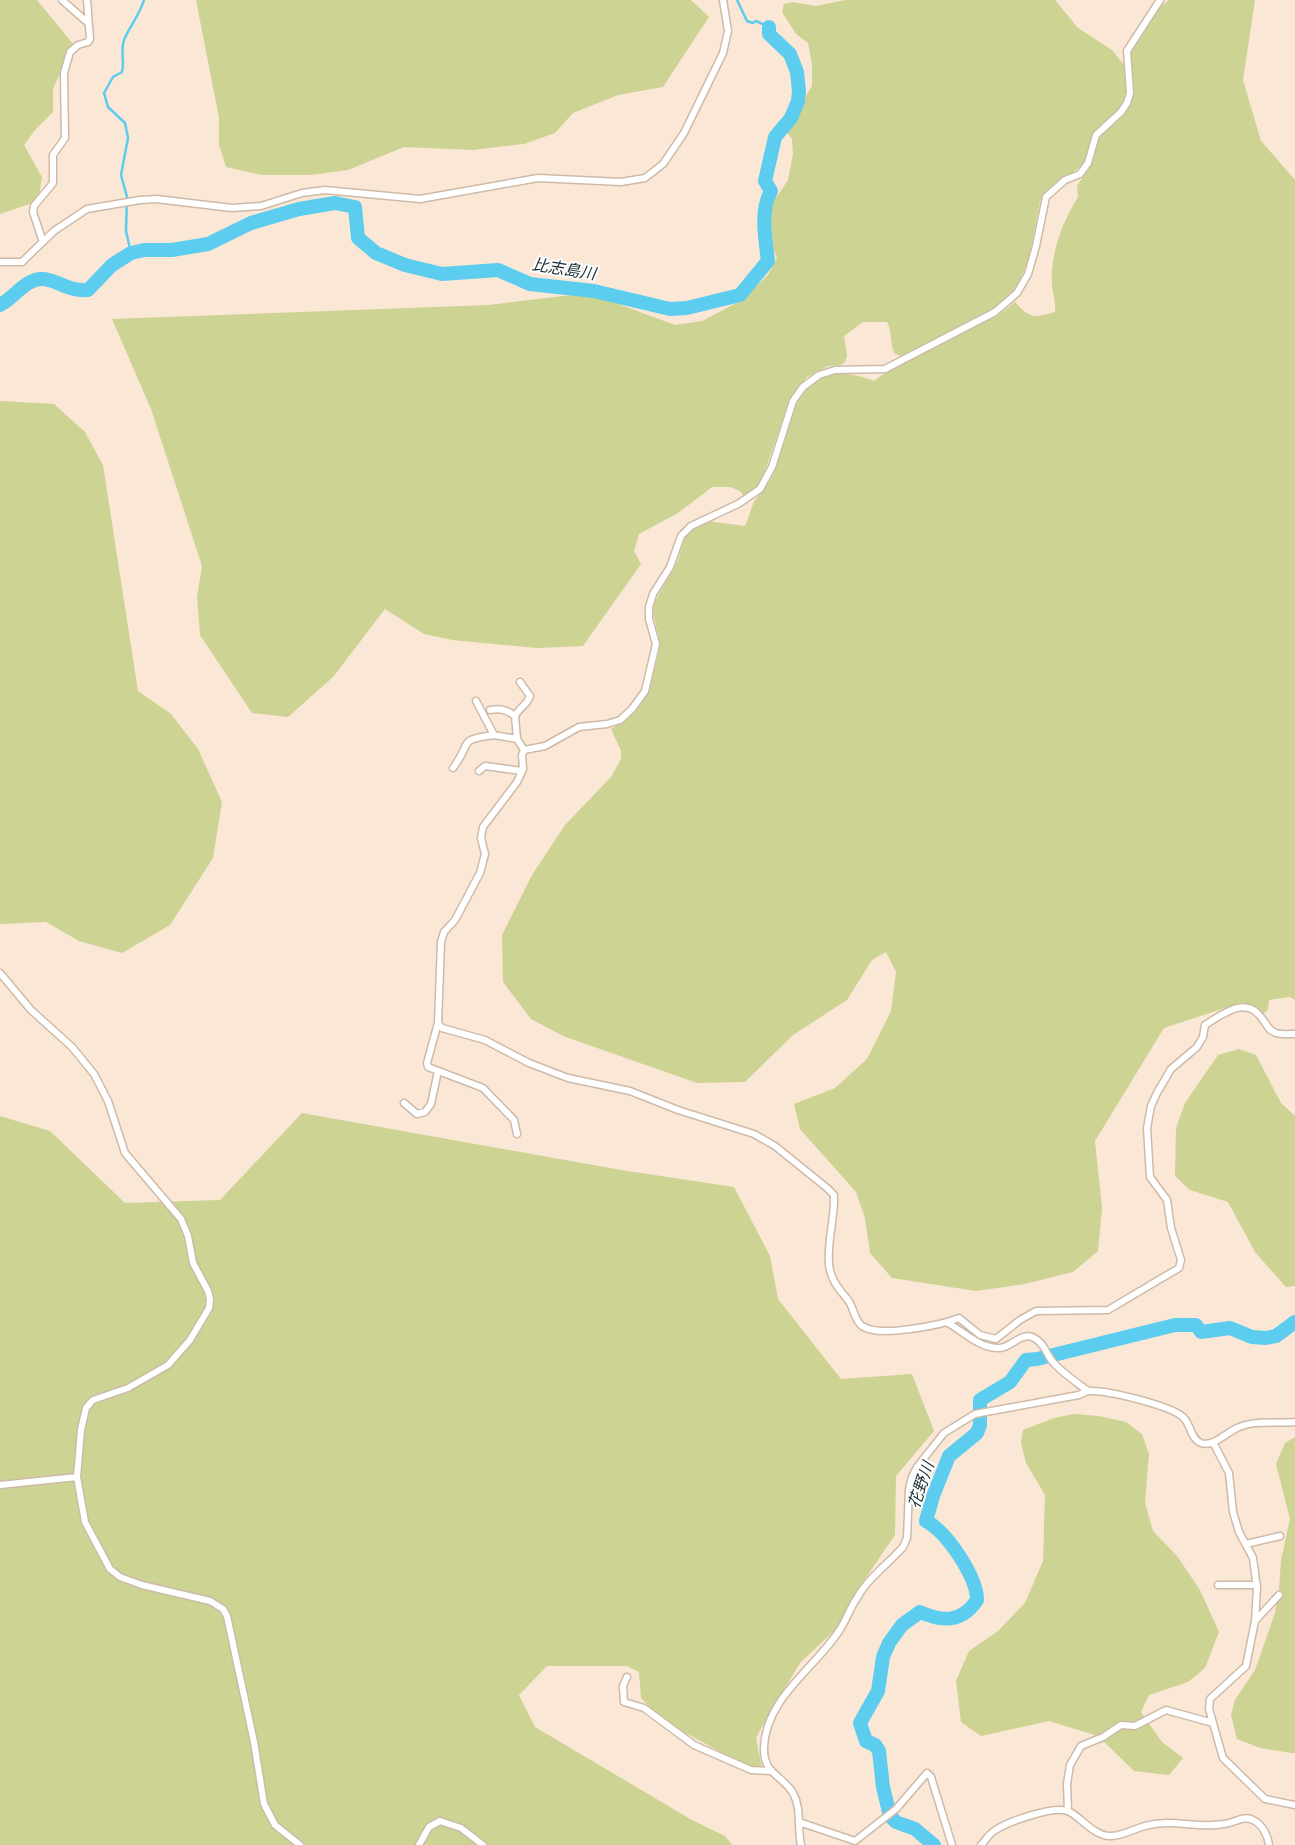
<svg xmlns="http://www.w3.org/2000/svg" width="1295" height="1845" viewBox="0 0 1295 1845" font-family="Jost,'Noto Sans JP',sans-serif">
<rect width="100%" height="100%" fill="#fbe7d5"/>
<path fill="#cdd392" d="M0 0H37L73 44 53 89V112L35 130 24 145 42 177 38 201 0 214Z
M196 0H691L709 17 663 87 618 95 573 113 555 133 524 144 472 150 404 147 348 170 310 175H262L226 167 219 145V118Z
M845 0H1055L1078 28 1112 50 1128 70 1131 36 1144 19 1169 0H1255L1243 80 1261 141 1295 180V1000L1290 997 1269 1000 1268 1010 1263 1014 1245 1003 1234 1005 1164 1028 1095 1141 1102 1208 1098 1251 1073 1272 1025 1284 976 1291 892 1278 870 1253 865 1218 856 1192 800 1129 794 1104 835 1088 867 1059 891 1011 896 972 886 952 872 960 847 1000 793 1035 745 1082 697 1083 563 1036 531 1019 503 982 502 935 532 875 565 825 611 777 621 759V751L611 729 628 718 649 692 659 652V638L653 613 654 603 677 563 685 538 692 530 707 521 745 526C749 518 751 507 755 500 761 492 769 485 773 475 792 421 796 351 874 381L889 370 999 315 1015 302C1030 319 1034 318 1055 312 1056 302 1053 295 1052 285 1050 254 1062 223 1078 197L1077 186 1085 174 1087 161 1071 174 1060 179 1046 192 1040 201 1029 258 1020 280 1010 295 986 313 901 356 895 354C889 344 893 332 887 322H863L844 336 847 356 845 362 841 365 828 366 807 377 797 389 789 401 765 471 757 486 744 496 740 491 730 487H712L678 513 639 534 634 551 641 564 583 646 537 648 452 640 424 634 385 609 333 677 288 717 252 713 200 635 197 597 202 566 151 409 112 319 488 305 589 293 675 325 702 321 742 300 768 275 777 258 770 241 760 234 761 211 778 195 788 180 793 154 792 139 786 131 784 122 789 110 802 102 812 86V64L808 43 796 34 782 12 784 4 793 2 816 6Z
M0 401 54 404 85 432 103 465 138 691 171 714 198 749 222 802 213 858 170 925 122 953 79 941 46 922 0 924Z
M1239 1049 1256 1055 1281 1103 1295 1116V1286L1286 1287 1255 1252 1228 1202 1190 1190 1175 1176 1176 1128 1185 1103 1218 1055Z
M302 1113 621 1170 734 1187 770 1256 778 1299 841 1379 912 1374 934 1431 896 1476 895 1535 854 1595 838 1627 800 1663 764 1723 756 1738 762 1768 749 1767 663 1721 641 1698 639 1672 627 1666H547L519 1695 535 1727 692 1820 725 1836 732 1845H0V1116L50 1131 125 1203 220 1200Z
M1074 1414 1099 1416 1126 1422 1142 1434 1149 1454 1145 1503 1153 1531 1177 1556 1200 1590 1219 1632 1205 1668 1188 1682 1149 1695 1141 1712 1162 1742 1183 1758 1169 1775 1134 1771 1098 1736 1049 1721 981 1736 961 1722 956 1681 969 1651 998 1631 1025 1603 1043 1561 1045 1495 1026 1463 1021 1443 1023 1430 1054 1418Z
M1295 1437V1753H1291L1260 1748 1237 1739 1231 1715 1235 1700 1255 1670 1275 1613 1279 1589 1281 1560 1290 1519 1276 1464 1285 1443Z"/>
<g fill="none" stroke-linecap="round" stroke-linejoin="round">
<path stroke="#5cccef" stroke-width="2.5" d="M737 0 747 21 753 23 756 21 769 27
M131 253 126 231 127 197 121 175 128 138 125 123 108 107 104 93 113 77 122 72C125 61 120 51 124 40 130 26 140 14 144 0"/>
<path stroke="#5cccef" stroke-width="14" d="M0 305C14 298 26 278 43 279 58 280 69 292 88 290L112 265 131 253 144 250H172L208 244 251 223 299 209 335 203 355 207 358 238 376 253 405 265 442 274 498 270 530 284 594 291 670 309 687 308 740 295 768 261C765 237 760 211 771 191L765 181 775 137 791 118 798 101 799 91 797 72 790 54 769 34V27
M934 1845 915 1829 896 1822 890 1816 883 1787 879 1751 875 1745 866 1741 860 1723 878 1691 883 1657 889 1643 902 1625 920 1612C942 1622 962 1623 977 1600 977 1577 947 1532 926 1521L933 1496 949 1456 977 1433 980 1425V1400L1010 1382 1026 1360 1037 1359 1175 1325H1196L1201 1332 1230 1328 1252 1337 1266 1338 1276 1336 1295 1322"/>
<g stroke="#cebaa9" stroke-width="9">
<path id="minor" d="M62 0 87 22
M43 242 33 212 34 206 53 183V155L65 138 64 73 70 52 78 45 88 42 90 39 87 0
M0 262H22L54 231 87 209 140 200 156 199 232 208 261 206 302 193 325 190 420 199 538 178 621 182 645 178 663 164 684 133 723 53 728 31 723 0
M476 701 494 735 517 739 524 750
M490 710C501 708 507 710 515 716L517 739
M515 716C519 708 527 705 530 696L520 682
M453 768C473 742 456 740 494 735
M479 771 485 766 522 771
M0 973 31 1010 72 1047 94 1074 108 1101 125 1153 181 1219 188 1236 193 1263 208 1291 210 1299 209 1308 190 1340 168 1365 128 1388 93 1400 86 1408 81 1430 77 1477 85 1522 110 1569 120 1577 142 1585 210 1601 223 1609 227 1616 254 1742 264 1804 275 1825 300 1845
M438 1023 442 1028 485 1040 529 1063 568 1078 630 1091 678 1110 754 1134 775 1146 827 1188 834 1195C835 1218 827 1241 829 1264 830 1279 839 1289 848 1300 854 1308 854 1320 862 1326 879 1338 941 1325 959 1318L980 1335 996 1339 1020 1320 1036 1311 1108 1310 1179 1268 1181 1260 1171 1228 1167 1200 1150 1177 1147 1128 1151 1106 1157 1093 1171 1069 1197 1047 1203 1037 1205 1025C1221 1015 1245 996 1260 1016 1266 1022 1267 1030 1276 1033 1282 1035 1289 1034 1295 1034
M404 1103 417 1114 425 1112 431 1104 438 1071
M517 1134 514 1120 483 1088 428 1067 427 1063 438 1023 441 942 444 932 455 920 480 873 485 854 481 838 483 827 517 782 523 769 522 755 524 750 545 746 579 727 607 724 620 720 632 709 645 691 656 644 649 619V607L653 594 670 567 681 536 691 526 738 504 760 489 772 467 793 401 803 387 819 375 835 370 885 369 995 312 1017 293 1028 274 1036 246 1046 197 1065 180 1080 174 1088 163 1096 135 1121 112 1127 103 1130 93 1127 51 1160 0
M948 1323C964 1332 980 1349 1000 1348 1011 1347 1021 1333 1032 1337 1043 1341 1046 1353 1052 1361 1061 1372 1076 1382 1088 1391
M1213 1442 1229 1473 1233 1512 1239 1532 1253 1558 1257 1588 1255 1621 1246 1666 1210 1699 1209 1709 1223 1758 1265 1799 1295 1805
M0 1485 77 1477
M1246 1544 1280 1536
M1218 1585H1257
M1255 1621 1279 1595
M627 1677 623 1686 624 1702 644 1708 694 1745 751 1770 770 1771
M1068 1811 1067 1784 1070 1765 1081 1746 1103 1737 1121 1725 1135 1726 1166 1710 1213 1723
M799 1822 855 1841 896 1809 927 1773 931 1777 952 1845
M419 1845 429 1827 440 1821 461 1828 483 1845
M801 1845C797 1828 802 1809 793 1793 781 1774 763 1774 764 1747 766 1698 815 1668 839 1631 846 1621 850 1608 857 1598 868 1578 888 1564 903 1547L907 1538 909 1489 912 1477 917 1467 944 1433 975 1414 1079 1395C1083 1393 1086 1391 1090 1391 1107 1390 1173 1406 1184 1418 1191 1426 1191 1439 1201 1443 1213 1447 1225 1434 1235 1429 1254 1419 1274 1424 1295 1422
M981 1845C985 1841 989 1834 994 1831 1007 1822 1056 1804 1070 1812 1082 1819 1093 1834 1108 1836 1121 1837 1133 1829 1145 1826 1174 1818 1197 1829 1224 1824 1235 1823 1243 1815 1253 1820 1262 1824 1268 1836 1269 1845"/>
</g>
<use href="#minor" stroke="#fff" stroke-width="6"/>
</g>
<g text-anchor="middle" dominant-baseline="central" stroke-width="4" stroke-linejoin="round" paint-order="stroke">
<g font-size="16" font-style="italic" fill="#192d34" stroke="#fff">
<text transform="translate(564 269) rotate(9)">比志島川</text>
<text transform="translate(921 1485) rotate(-71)">花野川</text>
</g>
</g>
</svg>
